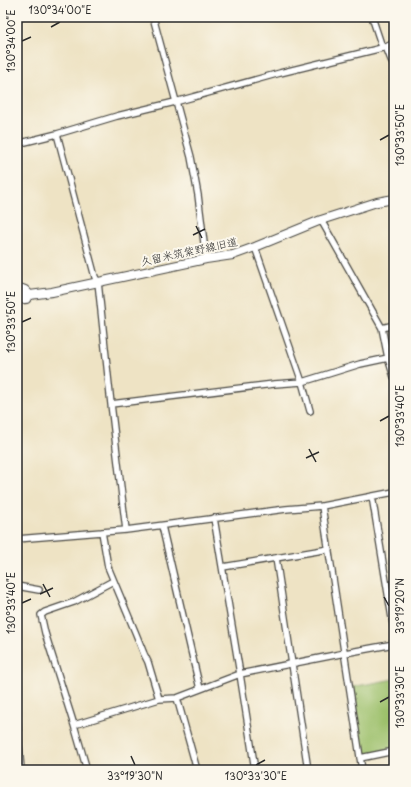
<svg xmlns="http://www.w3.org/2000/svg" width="411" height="787" viewBox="0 0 411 787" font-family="'Playpen Sans','Klee One',sans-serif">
<rect width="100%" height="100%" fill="#fbf7ec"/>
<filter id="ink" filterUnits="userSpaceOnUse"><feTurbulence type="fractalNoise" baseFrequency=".025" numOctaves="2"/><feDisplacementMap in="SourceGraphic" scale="8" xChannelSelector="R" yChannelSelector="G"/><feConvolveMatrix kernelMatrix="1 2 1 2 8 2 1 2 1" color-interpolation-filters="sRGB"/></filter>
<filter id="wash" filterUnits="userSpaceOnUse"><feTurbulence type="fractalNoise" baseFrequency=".012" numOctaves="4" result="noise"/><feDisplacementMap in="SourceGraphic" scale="16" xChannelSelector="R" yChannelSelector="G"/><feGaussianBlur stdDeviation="0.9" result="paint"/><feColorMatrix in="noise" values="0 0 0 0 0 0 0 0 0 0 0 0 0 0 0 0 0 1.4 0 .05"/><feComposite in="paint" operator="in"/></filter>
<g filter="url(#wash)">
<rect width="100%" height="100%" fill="#eee3c4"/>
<path fill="#9cc06a" stroke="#64764a" d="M394 679V749L363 755 361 752 352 687Z"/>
</g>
<g filter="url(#ink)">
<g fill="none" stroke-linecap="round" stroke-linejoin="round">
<g stroke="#484742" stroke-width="8">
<path id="street" d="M153 17 191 157 198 195 206 259
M372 17 382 47
M17 20 22 17
M386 47 394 67
M57 134 95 277 98 282 111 404 126 530
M17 144 57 134 117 116 175 102 280 73 386 47 394 43
M321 220 382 328 388 358 394 377
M255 247 302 382 310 411
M17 301 27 300 30 295
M382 328 394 325
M111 404 274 384 302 382 360 364 388 358
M372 496 394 630
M214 518 240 674 255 770
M162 526 200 689
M102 532 108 567 136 634 144 654 148 662 159 699
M17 539 126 530 286 509 322 506
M276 558 308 770
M223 567 329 549
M17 586 39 590
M177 698 197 770
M17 721 21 770
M74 725 159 699 177 698 240 674 345 653 394 644
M360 758 394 751
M87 770 74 725 45 633 41 615 45 612 74 602 113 581
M362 770 322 506 394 492"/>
</g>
<g stroke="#484742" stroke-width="10">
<path id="secondary" d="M17 287 25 290 30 295
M17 295H30L52 292 206 259 233 255 255 247 321 220 377 202 394 199"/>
</g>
<use href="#street" stroke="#fff" stroke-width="5.5"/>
<use href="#secondary" stroke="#fff" stroke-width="8"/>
</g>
</g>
<path fill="none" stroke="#2b2b2b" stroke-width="1.5" d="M51 27 60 22M22 41 31 37M380 140 389 135M196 226 202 238M193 235 205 229M22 322 31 318M380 421 389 416M309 449 316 462M306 458 319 452M43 584 50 597M40 594 53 588M384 597 389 606M22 603 31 599M380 702 389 697M131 756 135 765M256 765 265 760"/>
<g text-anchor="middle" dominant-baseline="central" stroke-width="4" stroke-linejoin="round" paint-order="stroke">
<g font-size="11" fill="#2b2b2b" stroke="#fbf7ec">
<text transform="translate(189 251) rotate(-12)">久留米筑紫野線旧道</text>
</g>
</g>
<rect width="411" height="787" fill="none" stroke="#fbf7ec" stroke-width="44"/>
<rect x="22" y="22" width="367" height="743" fill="none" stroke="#2b2b2b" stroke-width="1.5"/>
<g font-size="10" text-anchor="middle" fill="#2b2b2b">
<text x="60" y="14">130°34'00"E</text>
<text transform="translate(11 41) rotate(-90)" y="4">130°34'00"E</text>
<text transform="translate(400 135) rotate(-90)" y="4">130°33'50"E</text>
<text transform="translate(11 322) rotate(-90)" y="4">130°33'50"E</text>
<text transform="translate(400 416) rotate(-90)" y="4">130°33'40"E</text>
<text transform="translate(11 603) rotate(-90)" y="4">130°33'40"E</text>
<text transform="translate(400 606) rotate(-90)" y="4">33°19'20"N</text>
<text transform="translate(400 697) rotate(-90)" y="4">130°33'30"E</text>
<text x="135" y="780">33°19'30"N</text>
<text x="256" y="780">130°33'30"E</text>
</g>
</svg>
